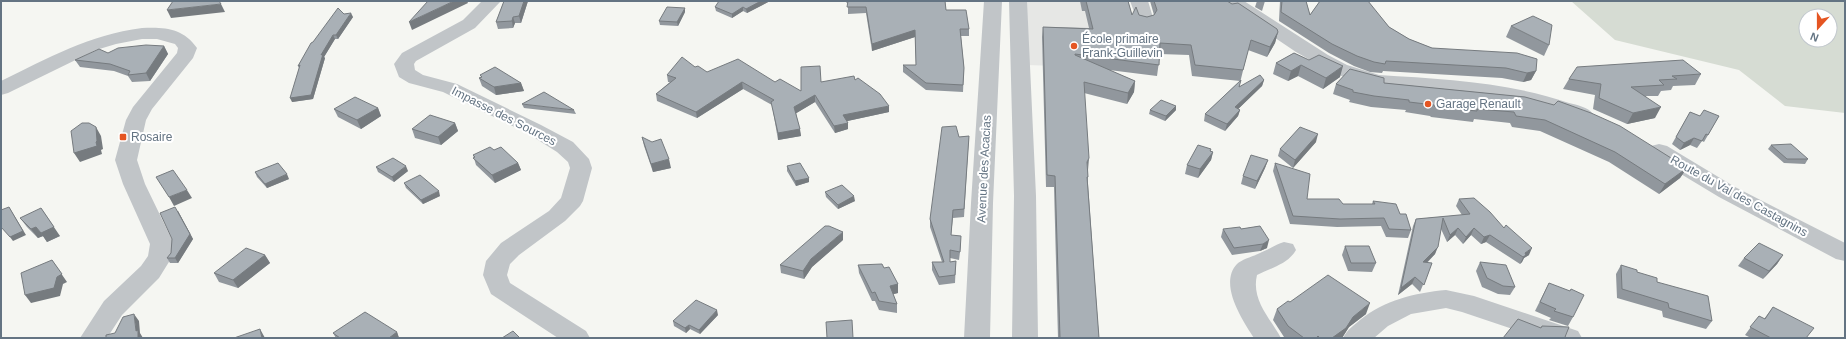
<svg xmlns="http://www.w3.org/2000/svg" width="1846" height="339" viewBox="0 0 1846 339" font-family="Arial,sans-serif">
<rect width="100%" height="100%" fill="#f5f6f2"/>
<path fill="#e6e7e5" d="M1027 1H1128L1132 14 1113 68 1027 65Z"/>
<path fill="#d6dcd3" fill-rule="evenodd" d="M1571 1H1845V113L1785 106 1739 70 1615 40ZM1806 16H1830V40H1806Z"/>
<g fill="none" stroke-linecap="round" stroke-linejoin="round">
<path fill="#c1c5c8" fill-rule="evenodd" d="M482 1H501L475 28 416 61 414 64 415 70 423 75 457 84 541 125 573 142 589 159 592 168 583 201 580 206 565 221 519 255 510 264 507 275 510 283 586 331 590 338H558L491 294 483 275 486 261 501 243 549 211 561 198 570 168 568 162 557 152 527 133 443 92 409 83 399 77 394 64 402 53 463 20Z
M984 1H1002L993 203 990 338H964L971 203Z
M1009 1H1027L1036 196 1038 338H1012L1014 196Z
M1130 1H1148L1154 21 1151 25 1145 26 1139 25Z
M1223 1H1244L1328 55 1347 65 1379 75C1443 79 1508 82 1569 103 1577 105 1588 107 1593 114L1590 118 1583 120 1550 110 1507 99 1457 93 1379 87 1353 80 1333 73 1296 52 1226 5Z
M142 28C165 27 183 28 197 48L193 58 152 109 146 120 137 160 145 184 174 244 172 257 159 278 122 315 107 338H80L104 301 141 266 148 256 150 244 123 184 115 160 126 120 133 107 177 53 178 48 175 44 157 39H142L116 44 96 50 8 93 1 95V81C48 58 89 35 142 28Z
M1659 144 1667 146 1735 187 1845 243V261L1836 259 1719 197 1651 156 1648 151 1651 146Z
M1284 242 1293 244 1296 250C1288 264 1271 268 1257 275 1251 300 1270 318 1281 338H1254C1243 321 1218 284 1237 264 1242 259 1255 256 1262 252 1270 249 1276 244 1284 242Z
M1446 290 1474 296 1578 331 1582 338H1539L1462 312 1446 308 1411 314 1388 326 1374 338H1343C1347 330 1353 326 1360 320 1385 300 1414 293 1446 290Z"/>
</g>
<path fill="#91979d" d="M504 1H528L521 23H515L513 28 498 29 496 22Z
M770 1 747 13 743 11 732 18 716 11 715 7Z
M845 1H945L946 10 969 29V36H961L964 68 963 92 926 90 903 72V65H916L915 37 872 51 866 13 848 14V4Z
M1080 1H1128L1132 15H1139L1147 17 1154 15 1150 1H1227L1278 32 1275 43 1267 57 1248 50 1239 87 1264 80 1262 86 1238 109 1240 110 1238 116 1225 131 1204 121 1205 114 1240 81 1192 76 1189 55 1160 54 1157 76 1109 70 1135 81 1134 92 1127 104 1084 93 1088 177V184L1099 338H1058L1054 187H1046L1042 37 1043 27 1089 28 1085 11H1082Z
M1257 1H1265L1262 11 1255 7Z
M1280 1H1306L1310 15 1320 1H1369L1368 2 1389 27 1409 39 1432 48 1536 71 1531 80 1523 82 1502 78 1383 71 1382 73 1370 72 1354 66 1329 53 1279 21Z
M685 12 678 26 660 25 659 21Z
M344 14 353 17 338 39H335L324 57 325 58 313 99 292 102 299 68 298 66 313 42Z
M1511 26 1549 45 1544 56 1506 37Z
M164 46 168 54 150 81 132 82 128 76 114 71 80 67 75 60 108 53Z
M1294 53 1340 77 1323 89 1298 76 1288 81 1273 74 1276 63Z
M695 67 707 72 775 82 801 91 821 82 855 80 889 112 847 121 848 123V129L835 133 815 102 796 113 801 136 778 140 772 105 743 89 697 118 657 101 656 94 670 82H668L667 75Z
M1701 74 1695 85 1673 86 1671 90 1661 91 1658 96H1646L1655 118 1627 124 1593 109 1595 95 1563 89 1569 79Z
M480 75 521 83 524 91 496 95 482 86 479 78 481 77Z
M1384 83 1525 97 1687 168 1680 178 1659 194 1609 162 1540 131 1512 127 1510 123 1474 119 1473 122 1431 117 1430 116 1405 112 1406 110 1371 107 1349 102 1350 100 1333 94 1336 84Z
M522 104 574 110 576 114 524 108Z
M1176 106V110L1165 121 1149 114 1150 110Z
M378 108 381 116 361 129 338 117 334 109Z
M1690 112 1700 116H1719L1704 142 1702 141 1697 148 1690 145 1680 150 1672 144Z
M455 123 458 131 441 145 415 138 412 129Z
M969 136 964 217 953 218 951 235 961 244 959 260 950 258V262L956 261 955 283 939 285 932 270V262H942L930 227V219L959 137Z
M642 137 671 168 653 172 644 146Z
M1316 142 1293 168 1278 156 1280 149Z
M1771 145 1808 159 1805 164 1784 163 1768 149Z
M494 150 518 163 521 170 495 183 476 165 473 155Z
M1210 151 1213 152 1211 160 1198 178 1185 174 1187 165Z
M1268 160 1265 168 1255 189 1241 184 1243 176Z
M1275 163 1307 199 1343 204H1372L1373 201 1400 214 1411 230 1408 238 1386 237 1381 226 1337 227 1290 224 1273 171Z
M787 166 809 182 796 186 787 171Z
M376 167 408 171 394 182 378 172Z
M255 172 289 179 267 188 257 177Z
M404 183 440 196 423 204 406 188Z
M825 192 855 201 838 209 826 197Z
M1459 199 1504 228 1529 255 1524 258 1522 262 1520 264 1486 242 1481 244 1471 235 1463 244 1455 235 1447 242 1441 229 1435 254 1427 263H1432L1420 292 1412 284 1398 295 1413 226 1416 219 1462 215 1456 206Z
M178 211 193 239 178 263H170L167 258 171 253Z
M20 218 60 236 47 242 43 236 38 238 27 227Z
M1260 226 1267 248 1260 251 1232 255 1221 237 1223 229H1241Z
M843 240 812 267 804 279 781 273 780 265Z
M1345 246 1376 263 1372 272 1348 271 1342 255Z
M265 255 270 263 238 288 219 282 214 273Z
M1783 255 1777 264 1763 279 1738 266 1744 258Z
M1480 262 1515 287 1510 295 1498 294 1482 287 1476 271Z
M858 265 884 268 898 284V293L893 294 897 304V313L879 310 875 301H872L859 273Z
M1621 265 1657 282 1712 321 1706 329 1663 317 1662 311 1617 298 1616 274Z
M1549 283 1573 317 1568 326 1549 320 1551 318 1535 311Z
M1290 302 1366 314 1349 327 1342 338H1286L1284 337 1273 320 1277 309Z
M1773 307 1806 338H1751L1745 335 1759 316 1764 319Z
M718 315 700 334 690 329 686 333 674 326 673 321Z
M397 332 399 338H336L333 333Z"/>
<path fill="#767b7f" d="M454 1H467L468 3 412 30 409 22Z
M524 1H528L521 23 519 16Z
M761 1H770L747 13 746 9Z
M221 4 225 12 171 18 167 10Z
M743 7V11L732 18V14Z
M685 8V12L678 26 677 22Z
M351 13 353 17 338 39 336 35Z
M513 17 515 23 513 28 512 21Z
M915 30V37L872 51V44Z
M1278 32 1275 43 1267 57 1270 47Z
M333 35 335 39 324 57 325 58 313 99 292 102 290 98 321 55Z
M164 46 168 54 150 81 146 73Z
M1301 65 1298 76 1288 81 1291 71Z
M1343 66 1340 77 1323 89 1326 78Z
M1536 71 1531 80 1523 82 1527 73Z
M1264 80 1262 86 1233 114 1235 107Z
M1135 81 1134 92 1127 104 1128 93Z
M742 82 743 89 697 118 696 112Z
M521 83 524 91 496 95 494 87Z
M815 95V102L795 114 794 107Z
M889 106V112L843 122V115Z
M1176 106V110L1165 121 1166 116Z
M1661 107 1655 118 1627 124 1633 113Z
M378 108 381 116 361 129 357 120Z
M1240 110 1238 116 1225 131 1227 124Z
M455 123 458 131 441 145 438 137Z
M848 123V129L835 133 834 126Z
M96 127 101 136 103 149 101 150 102 154 80 162 74 153 96 142Z
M800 129 801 136 778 140V133Z
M1318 134 1316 142 1293 168 1295 160Z
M1694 138 1690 145 1680 150 1684 143Z
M1211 149 1209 158 1213 152 1211 160 1198 178 1200 169Z
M1089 158 1088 170 1087 162Z
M669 159 671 168 653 172 651 164Z
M1268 160 1265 168 1255 189 1257 181Z
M518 163 521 170 495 183 492 175Z
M406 166 408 171 394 182 392 177Z
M1687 168 1680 178 1659 194 1665 184Z
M287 174 289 179 267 188 265 184Z
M809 178V182L796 186 795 181Z
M187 190 192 198 174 206 169 197Z
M439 191 440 196 423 204 421 200Z
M854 196 855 201 838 209V205Z
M9 207 26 235 13 241 10 237Z
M41 208 60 236 47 242 41 233Z
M178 211 193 239 178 263 175 258Z
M36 227 43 236 38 238 31 229Z
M1458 228 1455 235 1447 242 1450 235Z
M1474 228 1471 235 1463 244 1466 237Z
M843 232V240L812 267 804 279 803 271 811 259Z
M1490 235 1486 242 1481 244 1484 237Z
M1269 240 1267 248 1260 251 1263 244Z
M1438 247 1435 254 1420 269 1423 262Z
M1532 248 1529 255 1524 258 1522 262 1520 264 1525 253Z
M265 255 270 263 238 288 233 280Z
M1783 255 1777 264 1763 279 1769 271Z
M52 260 67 282 63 284 60 296 31 303 25 295Z
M1415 277 1412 284 1398 295 1401 288Z
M898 284V293L890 295V286Z
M1370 303 1366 314 1349 327 1342 338H1332L1353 317Z
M717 310 718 315 700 334 699 330Z
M134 314 139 321 140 333 143 338H138L136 331Z
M689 325 690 329 686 333 685 328Z
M260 329 265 338H262Z
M397 332 399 338H389Z"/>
<path fill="#a9b0b6" stroke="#767b7f" d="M173 1H219L221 4 167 10Z
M428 1H454L409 22Z
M504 1H524L519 16 513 17 512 21 496 22Z
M719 1H761L746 9 743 7 732 14 715 7Z
M848 1H945L946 10H966L969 29H960L964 68 963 85 926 83 903 65H916L915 30 872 44 866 7H847Z
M1086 1H1128L1132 15 1136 7 1139 15 1147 17 1154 15 1157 10 1154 1H1227L1232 4 1238 3 1277 29 1278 32 1270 47 1251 40 1243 70 1195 65 1191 45 1160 43 1159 65 1075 54V55L1135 81 1128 93 1084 82 1089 158 1087 162 1088 177H1087L1099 338H1060L1055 176 1047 175 1043 27 1093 29Z
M1282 1H1306L1310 15 1320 1H1368L1389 27 1409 39 1432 48 1517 53 1537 59 1536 71 1527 73 1506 68 1386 61 1385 64 1374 62 1357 56 1332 44 1281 12Z
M667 7 685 8 677 22 659 21Z
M338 8 344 14 351 13 336 35H333L321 55 323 54 311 95 290 98 300 65 298 66 311 43 313 42Z
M1533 16 1552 25 1549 45 1511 26Z
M146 45 164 46 146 73 128 75 130 71 110 64 75 60 99 49 108 53 118 48Z
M1294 53 1309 60 1319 55 1343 66 1326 78 1301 65 1291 71 1276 63Z
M682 57 695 67 698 66 707 72 738 59 775 82 780 79 801 91V67L820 66 821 82 854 76 855 80 858 78 880 94 889 106 843 115 848 123 834 126 815 95 794 107 800 129 778 133 771 102 774 100 742 82 696 112 656 94 676 78 667 75Z
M1683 60 1701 74 1672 76 1677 79 1659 80 1664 85 1631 87 1661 107 1633 113 1599 98 1601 84 1569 79 1577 67Z
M495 67 521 83 494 87 479 78 482 77 480 75Z
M1350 69 1384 78V83L1525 97 1554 105 1558 101 1591 113 1620 126 1687 168 1665 184 1615 152 1545 120 1516 116 1514 112 1477 109V111L1435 107 1434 105 1409 102V100L1374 96 1353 92V90L1336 84Z
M1260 75 1264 80 1235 107 1240 110 1227 124 1205 114 1241 80 1239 87Z
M544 92 574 110 522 104Z
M355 97 378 108 357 120 334 109Z
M1161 100 1176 106 1166 116 1150 110Z
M1704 110 1719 116 1708 135 1706 134 1702 141 1694 138 1684 143 1676 137 1690 112 1700 116Z
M430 115 455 123 438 137 412 129Z
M82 123H89L96 127 97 141 96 142 97 146 74 153 71 131Z
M956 126 959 137 969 136 964 209 953 210 951 235 961 236 960 252 950 250V262L956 261 955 275 939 277 932 262H944L930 219 942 127Z
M1300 127 1318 134 1295 160 1280 149Z
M642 137 652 142 661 139 669 159 651 164Z
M1791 144 1808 159H1787L1771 145Z
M1198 145 1211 149 1210 151 1213 152 1200 169 1187 165Z
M490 147 494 150 501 147 518 163 492 175 473 158 475 157 473 155Z
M1251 155 1268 160 1257 181 1243 176Z
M393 158 406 166 392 177 376 167Z
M278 163 287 174 265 184 255 172Z
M800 163 809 178 795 181 787 166Z
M1275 163 1310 174 1307 199H1339L1343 204H1375L1373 201 1396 204 1400 214H1406L1411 230 1389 229 1384 218 1340 219 1293 216Z
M173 170 187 190 169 197 156 177Z
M420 175 439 191 421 200 404 183Z
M842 185 854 196 838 205 825 192Z
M1474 198 1490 212 1504 228 1506 225 1532 248 1525 253 1526 255 1523 257 1490 235 1484 237 1474 228 1466 237 1458 228 1450 235 1443 218 1438 247 1423 262 1432 263 1424 285 1415 277 1401 288 1416 219 1470 214 1459 199Z
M9 207 23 231 10 237 1 227V210Z
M175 207 190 234 175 258H167L171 253 172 239 160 213Z
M41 208 54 227 41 233 36 227 31 229 20 218Z
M825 226H829L843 232 811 259 803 271 780 265Z
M1260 226 1269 240 1263 244 1234 248 1223 229 1240 227 1241 229Z
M1759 243 1783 255 1769 271 1744 258Z
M1345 246H1369L1376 263H1351Z
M246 248 265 255 233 280 214 273Z
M52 260 62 274 57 277 54 288 25 295 21 273Z
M1480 262 1506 265 1515 287 1503 286 1487 278Z
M882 264 884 268 889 267 898 284 890 286 897 304 879 301 875 292 872 293 858 265Z
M1621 265 1637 270V272L1657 278V282L1708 296 1712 321 1669 308 1668 303 1622 289Z
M1328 275 1370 303 1353 317 1346 328 1332 338H1320L1318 336 1316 338H1304L1288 326 1277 309 1288 301 1290 302Z
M1549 283 1570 291 1571 289 1584 295 1573 317 1554 311 1556 309 1540 302Z
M696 300 717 310 699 330 689 325 685 328 673 321Z
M1773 307 1814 328 1806 338H1771L1750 327 1759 316 1765 319Z
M365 312 397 332 389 338H340L333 333Z
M134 314 136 331 138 330V338H106V335L115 333 123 317Z
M1518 319 1541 328 1542 326 1569 327 1565 337 1567 338H1503Z
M852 320 853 338H827L826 322Z
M260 329 262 338H234Z
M513 331 520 338H502Z"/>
<g fill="#e55522" stroke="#fff" stroke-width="1.5">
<circle cx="1074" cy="46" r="4"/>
<circle cx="1428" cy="104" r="4"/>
<rect x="119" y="133" width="8" height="8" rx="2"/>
</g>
<g text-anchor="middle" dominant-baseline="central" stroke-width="4" stroke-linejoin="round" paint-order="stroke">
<g font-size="12" fill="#647483" stroke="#fff" text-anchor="start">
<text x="1082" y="39">École primaire<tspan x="1082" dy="14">Frank-Guillevin</tspan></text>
<text x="1436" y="104">Garage Renault</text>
<text x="131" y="137">Rosaire</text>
</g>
<g font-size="12" fill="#647483" stroke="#fff">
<text transform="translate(504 116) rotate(27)">Impasse des Sources</text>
<text transform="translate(984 169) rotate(-87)">Avenue des Acacias</text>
<text transform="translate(1739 196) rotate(29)">Route du Val des Castagnins</text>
</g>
</g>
<rect width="1846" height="339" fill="none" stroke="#647483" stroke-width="4"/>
<g transform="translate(1818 28) rotate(201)"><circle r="19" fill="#ffffff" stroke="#c1c7cd"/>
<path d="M0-3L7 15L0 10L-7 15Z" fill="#e55522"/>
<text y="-6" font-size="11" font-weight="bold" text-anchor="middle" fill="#647483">N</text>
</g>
</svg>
